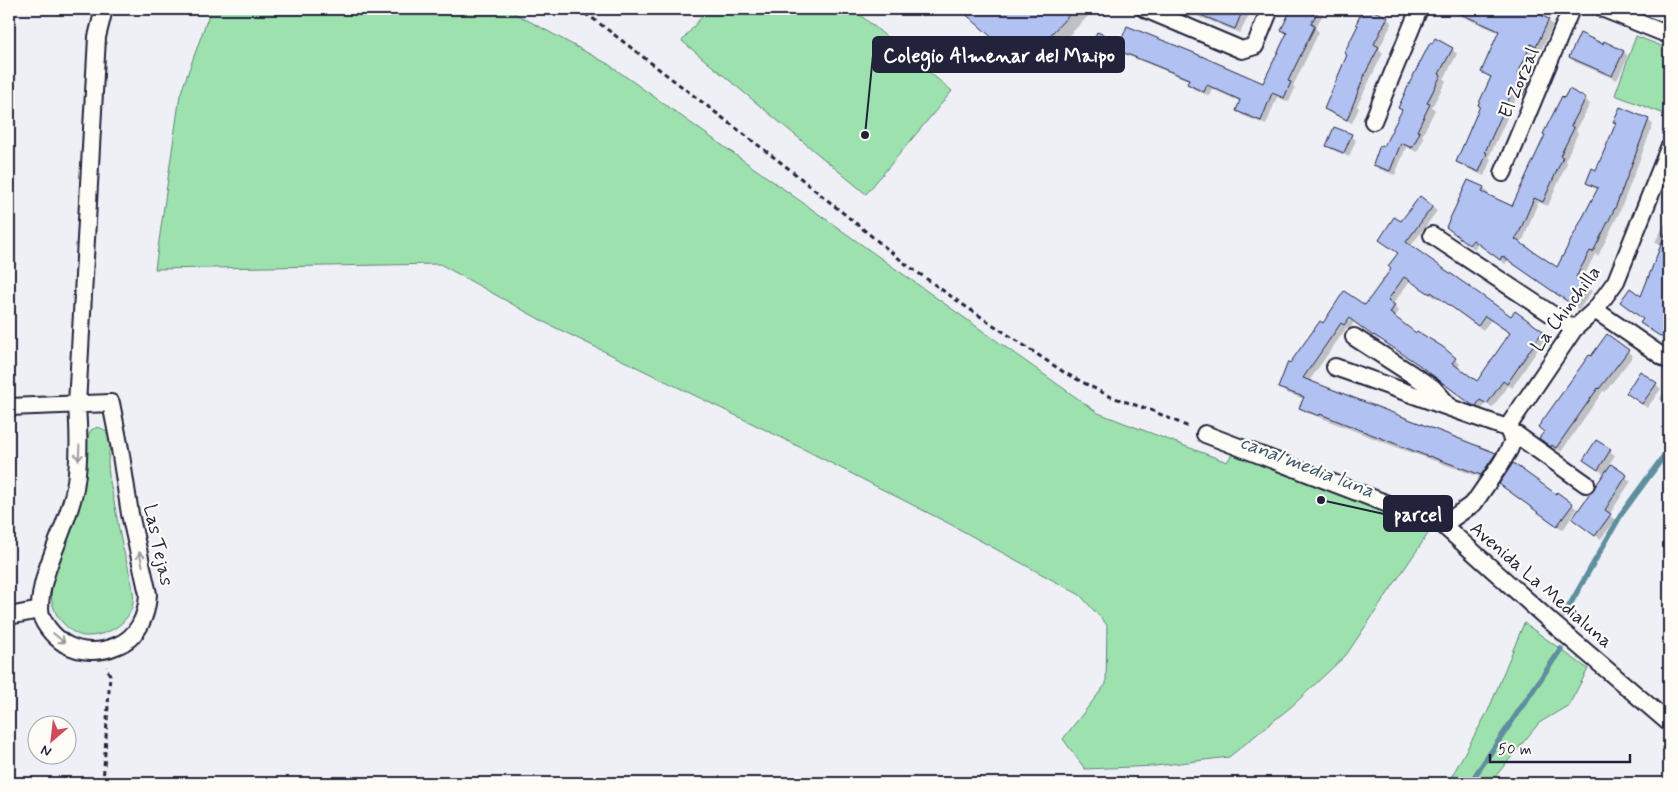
<svg xmlns="http://www.w3.org/2000/svg" width="1678" height="792" viewBox="0 0 1678 792" font-family="Mynerve,sans-serif">
<rect width="100%" height="100%" fill="#eef0f6"/>
<filter id="ink" filterUnits="userSpaceOnUse"><feTurbulence type="fractalNoise" baseFrequency=".02" numOctaves="2"/><feDisplacementMap in="SourceGraphic" scale="10" xChannelSelector="R" yChannelSelector="G"/><feConvolveMatrix kernelMatrix="1 2 1 2 8 2 1 2 1" color-interpolation-filters="sRGB"/></filter>
<g filter="url(#ink)">
<path fill="#9de2ae" stroke="#608274" d="M211 9H507L608 64 1098 413 1227 462 1234 451 1432 528 1346 655 1292 706 1229 757 1155 766 1085 769 1063 739 1106 684 1107 625 1080 595 948 523 778 436 548 324 440 264 155 269 180 95Z
M708 9H853L952 91 866 194 682 41Z
M1636 36 1669 49V111L1667 115 1615 95Z
M98 427C103 429 107 430 109 435 112 442 108 454 108 462 108 472 110 482 112 492 116 509 118 527 122 544 125 558 136 590 133 603 129 625 105 637 84 636 76 635 70 630 65 625 39 600 56 568 67 541 73 526 78 510 81 494 83 481 84 438 91 430 93 429 96 428 98 427Z
M1524 623 1588 669 1569 705 1539 723 1490 783H1448L1488 711Z"/>
<path fill="#0003" fill-rule="evenodd" d="M962 9H1095L1039 66 1027 68Z
M1183 9H1252L1240 33 1203 18V19Z
M1293 9H1326L1315 28 1319 32 1293 86 1295 88 1289 102 1277 97 1266 125 1242 115 1237 110 1241 102 1212 89 1209 96 1193 89 1188 84 1190 81 1124 54 1118 48 1111 64 1095 57 1090 52 1114 40 1120 46 1263 85 1287 34 1282 29Z
M1365 9 1387 18 1392 23 1379 49 1383 53 1357 106 1359 108 1352 123 1330 113 1325 109 1359 26 1358 24Z
M1444 9H1518L1528 13 1529 11 1548 20 1553 25 1541 50 1536 48 1523 78 1529 81 1534 85 1528 98 1518 94 1489 157 1491 159 1484 176 1462 166 1457 162 1492 79 1482 72 1500 33Z
M1603 46 1624 52 1628 56 1617 80 1575 62 1570 57Z
M1452 49 1457 54 1444 79 1446 81 1432 107 1435 110 1422 136 1424 138 1417 152 1406 147 1395 175 1379 169 1374 164Z
M1585 99 1590 104 1576 131 1578 133 1565 161 1567 163 1548 206 1538 202 1524 238 1519 244 1558 269 1599 190 1592 187 1587 183 1597 172 1617 124 1615 122 1648 120 1653 125 1620 211 1598 256 1595 254 1581 282 1592 291 1579 310 1508 260 1505 264 1478 244 1474 249 1453 231 1469 181 1484 188 1488 193 1487 196 1513 207Z
M1351 136 1356 140 1349 157 1333 150 1328 145Z
M1432 207 1437 211 1410 247 1512 318 1542 332 1547 336 1512 388 1509 385 1492 408 1486 403 1481 410 1478 409 1426 370 1380 338 1379 340 1354 322 1350 329 1347 327 1309 381 1495 454 1500 458 1486 479 1401 449 1306 412 1301 407 1304 399 1285 392 1280 387 1291 365 1323 325 1365 307 1392 269 1399 253 1380 240 1402 223ZM1410 281 1436 298 1437 296 1483 330 1491 320 1510 334 1478 383 1457 368 1460 364 1455 359 1418 333 1416 334 1394 318 1399 311 1392 305Z
M1669 209V342L1647 327 1644 320 1626 306 1642 298 1662 248 1655 242 1669 216 1667 214Z
M1607 336 1633 356 1605 392 1603 391 1561 452 1558 449 1556 451 1541 438 1591 358Z
M1656 384 1661 389 1647 408 1632 397Z
M1669 385V407L1660 399Z
M1596 442 1615 455 1609 465 1631 481 1609 515 1615 520 1601 539 1579 524 1605 475 1585 460Z
M1501 484 1556 495 1572 505 1577 509 1563 530Z"/>
<g fill="none" stroke-linecap="round" stroke-linejoin="round">
<path stroke="#5e8e9f" stroke-width="5.5" d="M1564 615 1622 513 1669 449
M1470 783 1561 649"/>
</g>
<path fill="#b1c1f1" stroke="#22223b" fill-rule="evenodd" d="M960 9H1075L1029 57 1016 59Z
M1186 9H1234L1242 12 1235 29Z
M1291 9H1319L1311 24 1315 26 1288 81 1291 82 1284 98 1272 93 1261 121 1236 111 1240 100 1207 85 1204 92 1187 84 1189 79 1117 50 1127 26 1192 52 1263 83 1287 33 1281 30Z
M1363 9H1370L1388 17 1374 44 1379 47 1365 74 1347 120 1324 109 1347 55 1344 53 1358 25 1356 24Z
M1450 9H1527L1549 19 1536 47 1531 44 1518 74 1530 80 1523 94 1513 90 1485 152 1487 153 1479 172 1456 162 1480 106 1478 105 1491 77 1481 72 1499 31Z
M1097 32 1115 39 1106 60 1088 53Z
M1580 33 1603 44 1604 41 1624 51 1612 76 1569 57Z
M1435 38 1453 48 1439 74 1441 75 1427 103 1430 104 1417 131 1420 132 1412 148 1401 143 1390 171 1373 165 1380 145 1384 146 1402 110 1398 108 1411 80 1430 43 1432 44Z
M1569 89 1586 98 1571 126 1574 128 1560 156 1563 157 1543 202 1534 198 1519 233 1515 239 1557 267 1598 188 1586 183 1592 168 1596 170 1616 123 1613 122 1620 107 1649 119 1616 206 1593 252 1590 251 1576 277 1588 285 1574 306 1502 256 1500 260 1473 240 1469 245 1446 227 1468 180 1484 187 1482 192 1512 206 1545 135 1543 134 1562 96 1564 98Z
M1334 127 1352 134 1344 153 1326 146Z
M1420 196 1433 206 1406 242 1511 316 1515 311 1543 331 1507 384 1503 381 1487 404 1480 400 1476 406 1472 405 1419 365 1374 335 1373 336 1349 318 1344 325 1341 323 1303 378 1496 453 1481 475 1429 456V457L1320 414 1319 416 1299 408 1304 397 1278 388 1288 362 1290 363 1320 321 1323 323 1344 291 1365 305 1391 269 1388 266 1398 253 1379 240 1394 217 1401 221ZM1404 277 1430 294 1431 292 1478 326 1485 316 1510 333 1477 381 1452 363 1456 358 1443 347 1417 331 1416 333 1390 313 1395 305 1388 300Z
M1668 227 1669 228V342L1640 323 1643 319 1620 302 1630 288 1641 296Z
M1607 334 1629 350 1599 389 1598 388 1556 448 1552 445 1551 447 1539 438 1544 432 1538 427 1589 355 1591 356Z
M1640 371 1657 383 1642 404 1626 393Z
M1596 440 1611 449 1598 470 1583 460Z
M1513 463 1556 494 1557 492 1573 504 1557 526 1499 484Z
M1611 464 1627 475 1605 510 1611 514 1595 536 1572 519Z"/>
<g fill="none" stroke-linecap="round" stroke-linejoin="round">
<g stroke="#22223b" stroke-width="20">
<path id="street" d="M1145 9 1242 50 1255 46 1270 9
M1604 9 1669 35
M1373 121 1419 9
M1503 173 1571 9
M1432 235 1574 329
M1595 310 1669 361
M1354 337 1433 388 1449 406
M1335 367 1507 428 1586 484
M9 407 111 403 120 449 130 514 148 594C147 616 138 638 116 646 100 653 81 653 65 644 54 637 40 622 40 608 40 570 68 527 75 488 80 460 79 433 77 405L97 37 104 9
M1205 434 1443 525 1550 621 1669 723
M1443 525 1474 503 1500 465 1509 450 1513 440 1507 428 1574 329 1595 310 1616 281 1669 148
M9 616 40 610"/>
</g>
<path stroke="#22223b" stroke-width="3" stroke-dasharray="5 4" stroke-linecap="butt" d="M577 9 595 20 788 168 907 265 962 304 1065 373 1109 396 1153 411 1191 428
M103 783 110 675 106 667"/>
<use href="#street" stroke="#fdfcf7" stroke-width="16"/>
</g>
<defs><path id="oneway-shaft" d="M-6 0H5M1.5-3L5.5 0L1.5 3" fill="none" stroke-width="1.6" stroke-linecap="round" stroke-linejoin="round" transform="scale(1.25)"/></defs>
<g stroke="#9a9aa2">
<use href="#oneway-shaft" transform="translate(79 453) rotate(93)"/>
<use href="#oneway-shaft" transform="translate(141 559) rotate(-103)"/>
<use href="#oneway-shaft" transform="translate(59 638) rotate(40)"/>
</g>
</g>
<g text-anchor="middle" dominant-baseline="central" stroke-width="4.5" stroke-linejoin="round" paint-order="stroke">
<g font-size="19" fill="#22223b" stroke="#fdfcf7">
<text transform="translate(1519 83) rotate(-67)">El Zorzal</text>
<text transform="translate(1566 309) rotate(-53)">La Chinchilla</text>
<text transform="translate(158 545) rotate(78)">Las Tejas</text>
<text transform="translate(1541 585) rotate(41)">Avenida La Medialuna</text>
</g>
<g font-size="20" font-style="italic" fill="#40586d" stroke="#fdfcf7">
<text transform="translate(1307 467) rotate(21)">canal media luna</text>
</g>
</g>
<path fill="none" stroke="#22223b" stroke-width="2" d="M865 135L873 55M1321 500L1384 514"/>
<g fill="#22223b" stroke="#fdfcf7" stroke-width="2">
<circle cx="865" cy="135" r="5"/>
<circle cx="1321" cy="500" r="5"/>
</g>
<g fill="#22223b" stroke="#22223b" stroke-width="2">
<rect x="873" y="37" width="251" height="35" rx="5"/>
<rect x="1384" y="496" width="68" height="35" rx="5"/>
</g>
<g font-size="20" text-anchor="middle" font-weight="bold" fill="#fff">
<text x="999" y="62">Colegio Almenar del Maipo</text>
<text x="1418" y="521">parcel</text>
</g>
<rect width="1678" height="792" fill="none" stroke="#fdfcf7" stroke-width="30"/>
<rect x="15" y="15" width="1648" height="762" fill="none" stroke="#22223b" stroke-width="2" filter="url(#ink)"/>
<g transform="translate(52 740) rotate(208)"><circle r="24" fill="#fdfcf7" stroke="#a5a5ac"/>
<path d="M0-4L9 19L0 12L-9 19Z" fill="#d1495b"/>
<text y="-8" font-size="14" font-weight="bold" text-anchor="middle" fill="#22223b">N</text>
</g>
<path d="M1490 754v8h140v-8" fill="none" stroke="#22223b" stroke-width="2.5"/>
<text x="1498" y="754" font-size="15" fill="#22223b" stroke="#fdfcf7" stroke-width="4" paint-order="stroke">50 m</text>
</svg>
